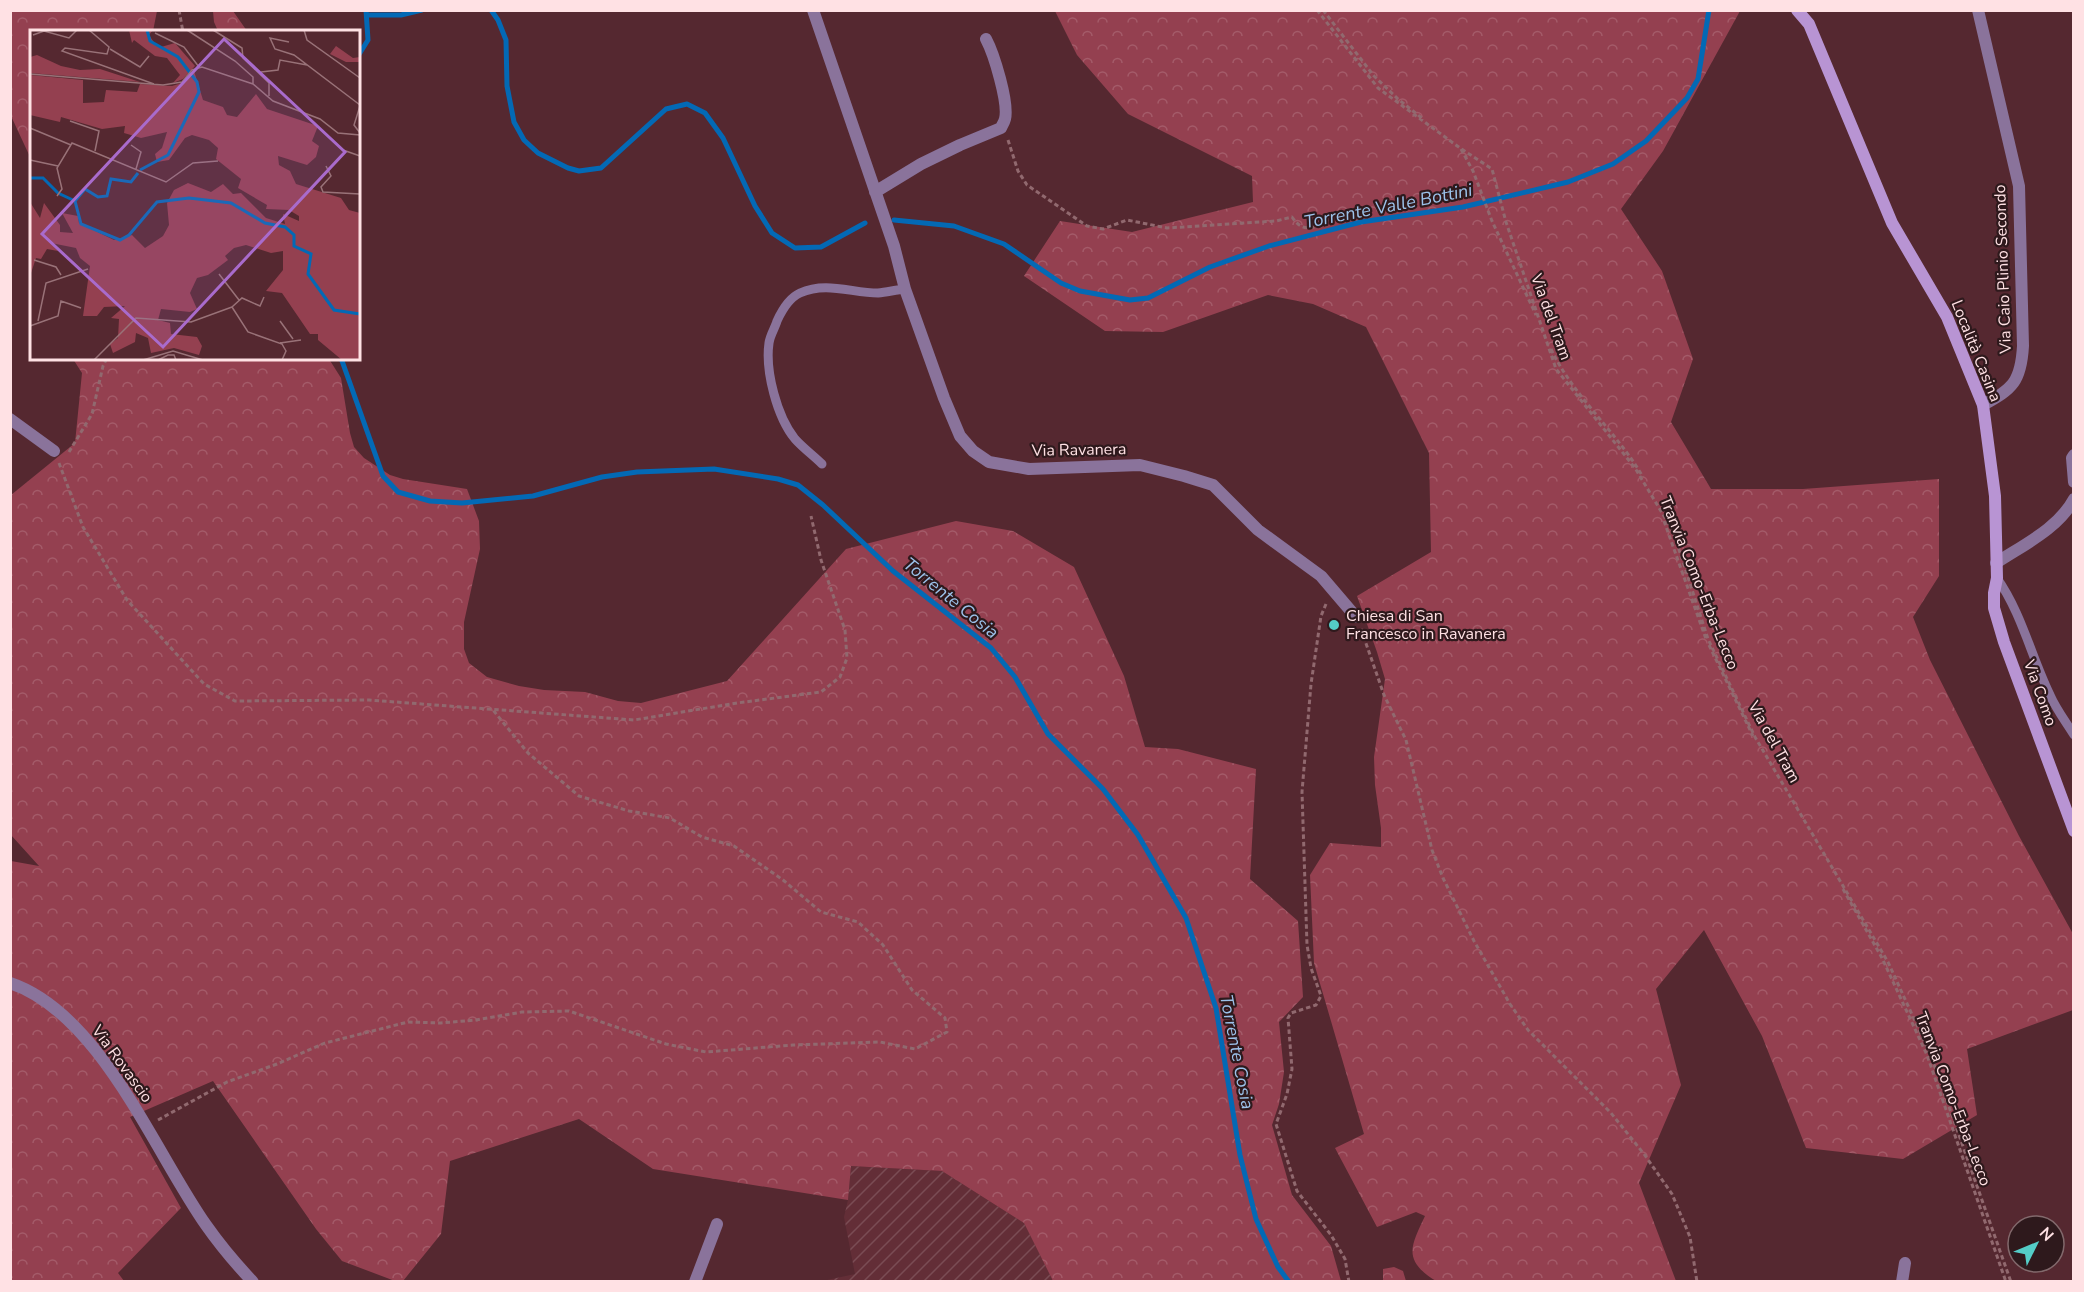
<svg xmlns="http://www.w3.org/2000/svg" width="2084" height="1292" viewBox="0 0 2084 1292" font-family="'Nunito Sans',sans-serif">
<defs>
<pattern id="industrial-furrows" width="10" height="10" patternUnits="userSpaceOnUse" patternTransform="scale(1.5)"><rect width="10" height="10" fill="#632e37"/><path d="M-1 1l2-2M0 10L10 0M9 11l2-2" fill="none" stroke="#7a4c54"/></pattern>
<pattern id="forest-crowns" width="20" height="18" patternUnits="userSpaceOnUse" patternTransform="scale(1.5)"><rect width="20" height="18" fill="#944050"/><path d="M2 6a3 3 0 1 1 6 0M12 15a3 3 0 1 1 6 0" fill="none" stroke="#a45b69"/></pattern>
</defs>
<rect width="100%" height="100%" fill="#552830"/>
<path fill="url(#industrial-furrows)" d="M851 1166 942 1171 1024 1223 1053 1281 818 1282 855 1274 844 1217 848 1200Z"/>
<path fill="url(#forest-crowns)" d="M11 10 157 11 153 31 32 32 31 159 11 116Z
M213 11H233L247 31H218L214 22Z
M1055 11H1740L1663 151 1621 209 1662 271 1693 359 1671 422 1711 489H1803L1939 479V576L1913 617 1930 660 2019 836 2073 934V1010L1967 1049 1977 1115 1903 1159 1806 1148 1762 1036 1704 930 1656 989 1681 1085 1639 1183 1676 1281H1436C1402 1260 1411 1246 1425 1216L1416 1212 1377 1227 1335 1148 1364 1134 1314 963 1310 875 1330 843 1381 847V828L1375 785 1374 757 1385 679 1377 652 1357 596 1431 552 1429 453 1366 327 1313 304 1268 295 1163 332 1105 331 1024 276 1060 221 1132 232 1253 202 1252 176 1128 114 1077 55Z
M73 359H329L341 378 350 433 354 447 364 458 390 475 403 479 467 489 479 521 480 549 464 622V649L469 663 487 677 519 686 544 690 585 692 618 701 641 703 727 681 846 549 956 521 1013 531 1074 567 1124 676 1145 747 1178 749 1256 769 1250 879 1298 921 1303 997 1279 1022 1284 1072 1279 1104 1272 1125 1292 1195 1331 1246 1341 1281H1053L1024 1223 942 1171 851 1166 848 1200 653 1169 579 1119 450 1161 441 1234 403 1281H395L342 1261 316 1229 213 1081 130 1117 181 1208 118 1273 124 1281H11V861L39 866 11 835V495L75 443 82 373Z
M1394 1267 1403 1271 1406 1281H1383V1269Z"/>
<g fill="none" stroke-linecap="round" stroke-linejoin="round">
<path stroke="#0369b5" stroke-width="5" d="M491 10 498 20 506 40 507 86 514 122 524 140 538 153 568 168 579 171 601 168 666 109 687 104 705 113 723 138 755 206 772 233 795 248 821 247 865 223
M368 15H401L422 10
M358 56 368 40 366 10
M894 220 954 226 1004 244 1061 283 1080 291 1130 300 1148 298 1210 267 1269 246 1361 222 1463 207 1568 182 1613 164 1646 141 1687 98 1698 79 1709 10
M341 358 383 476 398 492 430 501 462 503 533 496 602 477 637 472 714 469 778 479 798 485 823 505 893 571 991 648 1015 677 1048 734 1103 789 1138 835 1186 918 1216 1008 1240 1155 1256 1219 1278 1267 1289 1282"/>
<path stroke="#91696f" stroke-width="3" stroke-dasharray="4.5 3" stroke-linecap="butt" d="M179 10 183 32
M1317 10 1378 88 1460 148 1492 169 1506 222 1556 369 1635 468 1673 531 1708 639 1755 737 1888 962 1931 1056 2011 1282
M1323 10 1374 76 1398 99 1423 119
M1008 140 1018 171 1027 185 1087 226 1103 229 1127 220 1167 228 1276 221 1292 217C1303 233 1310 227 1327 225
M1461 149 1473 171 1492 221 1536 315
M1551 349C1573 396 1617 432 1643 477
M69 452 92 414 103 366 107 358
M59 463 83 527 127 600 204 684 235 701 369 700 634 720 737 703 821 692 840 677 847 658 845 630 821 560 811 516
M1664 521 1706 639
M1326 604 1321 616 1311 684 1302 792 1307 945 1311 968 1321 996 1316 1005 1291 1013 1288 1018 1292 1069 1287 1094 1276 1124 1297 1191 1331 1235 1345 1259 1349 1282
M1361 629 1384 695 1406 740 1432 850 1443 878 1474 941 1510 1004 1528 1030 1611 1113 1644 1154 1672 1194 1690 1237 1697 1282
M1709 645 1753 736
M1843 889 1882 958 1927 1055 2006 1282
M158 1120 227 1082 277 1064 325 1043 408 1022 441 1023 476 1020 522 1012 569 1011 666 1044 706 1052 793 1045 880 1042 915 1049 947 1032 945 1018 912 990 883 945 858 922 821 912 783 880 734 846 702 837 670 818 629 811 579 796 528 753 493 710"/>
<path stroke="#8a739b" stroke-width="9" d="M822 464C814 456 803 448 795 439 777 417 765 371 769 343 770 335 775 328 777 321 782 310 789 298 800 293 826 281 852 293 878 293 887 292 896 290 905 289
M1997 578C2022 614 2031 656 2050 695 2056 709 2066 722 2074 735"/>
<path stroke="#8a739b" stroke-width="12" d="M813 10 894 246 905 289 944 398 960 436 973 451 989 462 1029 469 1140 465 1184 476 1213 485 1258 530 1321 576 1356 617
M1978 10 2019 186 2023 346C2021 381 2013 389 1983 405
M875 192 921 164 960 145 1001 128C1002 125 1004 123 1005 119 1009 103 994 54 986 39
M10 419 54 451
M2074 455 2072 458 2074 482
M1996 563C2023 545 2058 529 2074 499
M10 983C100 1013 154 1151 206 1225 220 1245 236 1264 253 1282
M695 1282 717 1224
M1902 1282 1905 1263"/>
<path stroke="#b894d3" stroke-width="12" d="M1797 10 1809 24 1892 223 1947 317 1983 405 1995 496 1997 578 1994 593V608L2004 642 2074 831"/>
</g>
<circle fill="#54cdc7" stroke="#2e191c" stroke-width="2" cx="1334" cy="625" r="6"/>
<g text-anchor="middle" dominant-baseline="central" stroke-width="4.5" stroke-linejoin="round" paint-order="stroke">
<g font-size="16" fill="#ffe1e4" stroke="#2e191c">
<text transform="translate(2003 269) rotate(-92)">Via Caio Plinio Secondo</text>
<text transform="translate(1551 317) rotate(70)">Via del Tram</text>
<text transform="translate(1976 351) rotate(68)">Località Casina</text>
<text transform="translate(1079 450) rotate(-1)">Via Ravanera</text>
<text transform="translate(1699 583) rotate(68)">Tranvia Como-Erba-Lecco</text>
<text transform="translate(2040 693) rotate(70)">Via Como</text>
<text transform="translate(1774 742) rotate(61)">Via del Tram</text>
<text transform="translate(122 1064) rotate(54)">Via Rovascio</text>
<text transform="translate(1953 1099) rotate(69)">Tranvia Como-Erba-Lecco</text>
</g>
<g font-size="16" fill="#ffe1e4" stroke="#2e191c" text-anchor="start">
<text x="1346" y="616">Chiesa di San<tspan x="1346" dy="18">Francesco in Ravanera</tspan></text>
</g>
<g font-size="18" font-style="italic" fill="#9cc2ea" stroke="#2e191c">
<text transform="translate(1388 206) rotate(-11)">Torrente Valle Bottini</text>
<text transform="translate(951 598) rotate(39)">Torrente Cosia</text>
<text transform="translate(1237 1052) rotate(79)">Torrente Cosia</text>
</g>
</g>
<g transform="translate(30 30)">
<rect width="330" height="330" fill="#552830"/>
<path d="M99 0H123L119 5 125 14 131 17 145 13 165 36 153 49 143 53 150 45 137 28 125 26 104 10 102 13ZM306 16 323 28 330 27V32H316L300 24ZM7 25 31 36 50 40 70 39 110 52 0 43V27ZM164 41 173 70 193 77 197 85 207 87 226 64 237 79 288 96 282 111 289 116 286 127 277 135 248 126 249 135 260 141 266 154 311 168 319 180 330 183V330H312L288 310V304H280L252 263 236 261 253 240V221L241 223 216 215 204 218 195 226 198 230 178 245 167 248 160 263 167 279 160 282 131 279 128 290 140 293 141 304 167 307 172 316 169 325 144 318 121 323 118 308 106 303 105 312 83 323 80 314 88 308 89 289 81 288 95 276 74 277 67 286H53L60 236 50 228 46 218 21 213 28 221 17 219 11 229 6 228 0 246V172L10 188 14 173 30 195V202L43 203 32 183 48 186 49 193 84 210 102 205 115 218 133 206 139 195 137 173 144 160 158 153 181 162 193 154 203 164 211 163 236 188 255 194 253 184 269 191V186L259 180 236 179 237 175 208 158 211 149 186 129 188 118 179 110 162 105 155 108 139 130 127 132 125 124 132 118 137 102 111 108 94 103 95 96 72 99 31 87 30 92 0 85V45L53 50V73L74 72 76 60 107 62 110 54 142 56 152 53Z" fill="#944050"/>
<path fill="none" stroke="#0369b5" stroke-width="3" d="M110 140 138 125 169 62 167 52 148 27 120 11 117 0M0 148H13L28 163 45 171 51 194 90 210 99 205 127 172 159 168 201 173 235 193 255 197 264 205V216L281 224 278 244 304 280 330 284M45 171 55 159 68 167 77 166 81 149 101 152 108 143"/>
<path fill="none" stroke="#997278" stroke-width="1.5" d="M59 0 79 17 77 24 35 18 32 21 124 54M157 0 205 31 223 47V54M183 0 212 18 213 28 239 53V66M274 0 277 10 330 48M125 3 154 17 169 37M3 5 14 1 39 8 47 0M259 12 240 8 245 19 264 25 330 75M80 19 110 37 119 26M231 42 248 40 250 30 277 35M0 44 133 55 152 52 162 40 172 37 223 54 243 71 290 89 308 103 330 105M330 76 324 95 330 103M40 91 69 101 65 121M0 98 41 115M101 115 111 122 106 139M313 120 330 126M0 130 28 136M296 136 301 146 291 157 293 162 330 164M27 166 32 159 27 138 42 113 136 152 163 133 188 131M4 230 26 237 31 245M189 244 209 270M202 277 218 302 252 314 256 321 252 330M202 277 212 268 230 276 234 267M8 291 16 253 58 239M250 291 263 309M0 296 28 286 31 271 51 278M250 313 271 310M64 330 106 288 161 292 202 277M113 330 143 321 173 330M128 330 138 325H144L146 330"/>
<path fill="#a96bcc" fill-opacity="0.15" stroke="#a96bcc" stroke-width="3" d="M194 9 315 122 133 317 12 204Z"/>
<rect width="330" height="330" fill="none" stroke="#ffe1e4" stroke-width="3"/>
</g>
<rect width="2084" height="1292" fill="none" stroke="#ffe1e4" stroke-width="24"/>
<g transform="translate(2036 1244) rotate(47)"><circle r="28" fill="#2e191c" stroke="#82696c" stroke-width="1.5"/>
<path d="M0-4.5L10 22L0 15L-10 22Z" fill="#54cdc7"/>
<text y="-9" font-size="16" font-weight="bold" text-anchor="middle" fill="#ffe1e4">N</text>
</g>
</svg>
